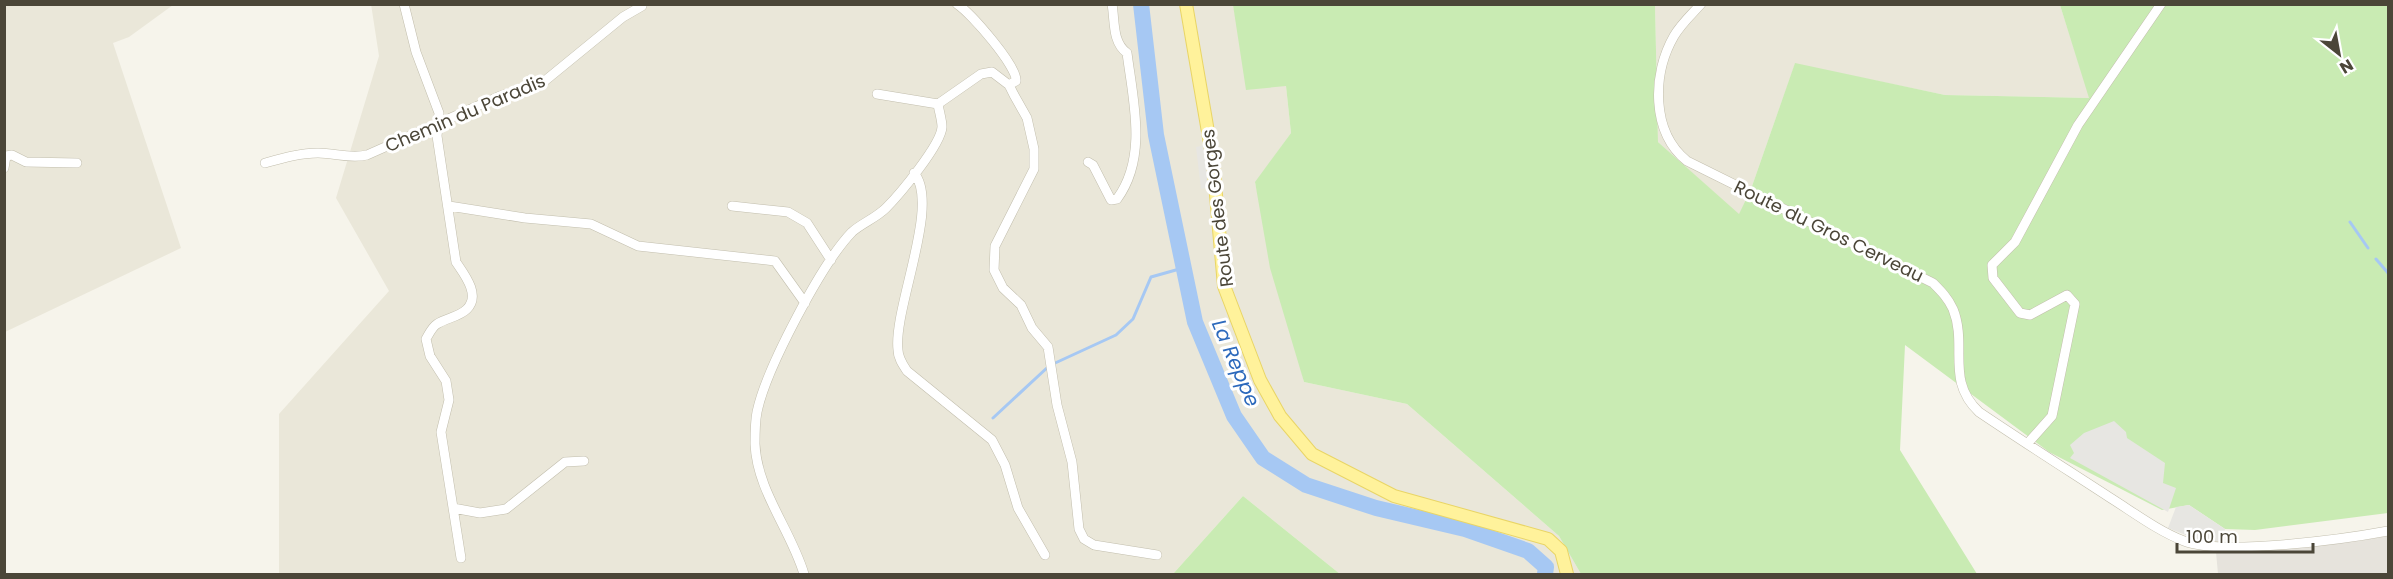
<svg xmlns="http://www.w3.org/2000/svg" width="2393" height="579" viewBox="0 0 2393 579" font-family="Poppins,sans-serif">
<rect width="100%" height="100%" fill="#f6f4eb"/>
<path fill="#eae7d9" d="M371 4 1233 5 1242 46 1286 86 1291 133 1255 183 1304 382 1407 404 1559 536 1581 574H1340L1243 496 1173 574H279V414L389 291 336 198 379 56Z
M5 5H173L129 37 113 43 181 248 5 332Z
M1655 5H2060L2090 98 1945 95 1795 64 1751 189 1739 215 1658 142Z"/>
<path fill="#e6e3dc" d="M2388 536V574H2218L2216 552 2359 541Z"/>
<path fill="#c9ebb3" d="M1233 5H1655L1658 142 1739 214 1751 189 1795 63 1945 95 2089 98 2060 5H2388V513L2255 530 2225 529 2189 505 2162 510 2049 452 1905 345 1900 450 1977 574H1581L1559 536 1407 404 1304 382 1270 268 1255 182 1291 133 1286 86 1246 90Z
M1243 496 1340 574H1173Z"/>
<path fill="#e7e6e2" d="M1205 145 1209 187 1201 189 1196 147Z
M2114 421 2126 432 2127 438 2165 463 2163 483 2176 488 2168 512 2070 458 2074 453 2070 445 2084 433Z
M2189 505 2225 529 2223 541H2201L2168 528 2176 507Z"/>
<g fill="none" stroke-linecap="round" stroke-linejoin="round">
<path stroke="#a6c8f3" stroke-width="3" d="M2350 222 2368 248
M2376 259 2388 273
M1053 364 1116 335 1133 319 1151 277 1183 268
M993 418 1049 366"/>
<path stroke="#a6c8f3" stroke-width="16" d="M1141 4 1156 135 1195 322 1234 416 1263 458 1306 485 1376 508 1465 529 1528 551 1546 567 1545 574"/>
<g stroke="#c2bead" stroke-width="10">
<path id="minor" d="M404 4 416 52 439 113 437 136 456 262C464 274 481 295 467 309 459 317 446 318 437 324 432 327 429 334 426 339L430 356 446 381 449 400 441 432 461 558
M957 4C971 13 1018 67 1016 81L1009 85
M1701 4C1691 15 1681 24 1674 36 1652 74 1651 132 1687 161L1933 283C1941 291 1948 298 1953 309 1968 346 1945 380 1979 412 2022 441 2066 469 2109 497 2133 512 2158 531 2184 541 2222 556 2345 539 2388 531
M877 94 938 104
M1088 162 1093 165 1111 200 1117 199C1148 157 1133 100 1127 53 1112 42 1115 21 1112 4
M265 163C283 158 300 153 318 153 335 153 350 159 367 155L500 96 541 84 623 17 642 6
M4 168 6 156 12 155 26 162 77 163
M914 173C941 204 893 309 898 350 898 358 903 365 907 371L992 440 1005 465 1018 508 1045 555
M449 206 525 218 591 224 638 246 775 261 805 303
M732 206 788 212 807 223 831 260
M2027 444 2052 416 2075 304 2067 295 2030 315 2020 313 1993 278 1992 265 2015 242 2078 125 2161 4
M453 508 480 513 506 509 565 462 584 461
M804 574C791 530 757 491 755 444 755 434 755 422 757 412 766 369 822 263 852 232 862 223 876 218 886 208 899 195 941 145 942 127 942 120 939 111 938 104L981 74 992 72 1009 85 1014 95 1027 118 1034 149V169L995 246 994 270 1003 288 1021 305 1032 328 1048 347 1057 405 1072 462 1079 529 1084 539 1094 545 1157 555"/>
</g>
<g stroke="#e9d566" stroke-width="14">
<path id="major" d="M1186 4 1213 161 1224 286 1260 380 1280 416 1312 454 1394 496 1548 539 1561 551 1567 574"/>
</g>
<use href="#minor" stroke="#fff" stroke-width="9"/>
<use href="#major" stroke="#fff29b" stroke-width="12"/>
</g>
<g text-anchor="middle" dominant-baseline="central" stroke-width="6" stroke-linejoin="round" paint-order="stroke">
<g font-size="18" fill="#4b4638" stroke="#fff">
<text transform="translate(465 113) rotate(-23)">Chemin du Paradis</text>
<text transform="translate(1217 208) rotate(-97)">Route des Gorges</text>
<text transform="translate(1829 231) rotate(26)">Route du Gros Cerveau</text>
</g>
<g font-size="20" font-style="italic" fill="#2c69bc" stroke="#fff">
<text transform="translate(1236 363) rotate(67)">La Reppe</text>
</g>
</g>
<rect width="2393" height="579" fill="none" stroke="#4b4638" stroke-width="12"/>
<g transform="translate(2339 54) rotate(149)" stroke="#ffffff" stroke-width="4.5" paint-order="stroke">
<path d="M0-4.5L10 22L0 15L-10 22Z" fill="#4b4638"/>
<text y="-9" font-size="16" font-weight="bold" text-anchor="middle" fill="#4b4638">N</text>
</g>
<path d="M2177 543v9h136v-9" fill="none" stroke="#4b4638" stroke-width="3"/>
<text x="2186" y="543" font-size="18" fill="#4b4638" stroke="#ffffff" stroke-width="4.5" paint-order="stroke">100 m</text>
</svg>
